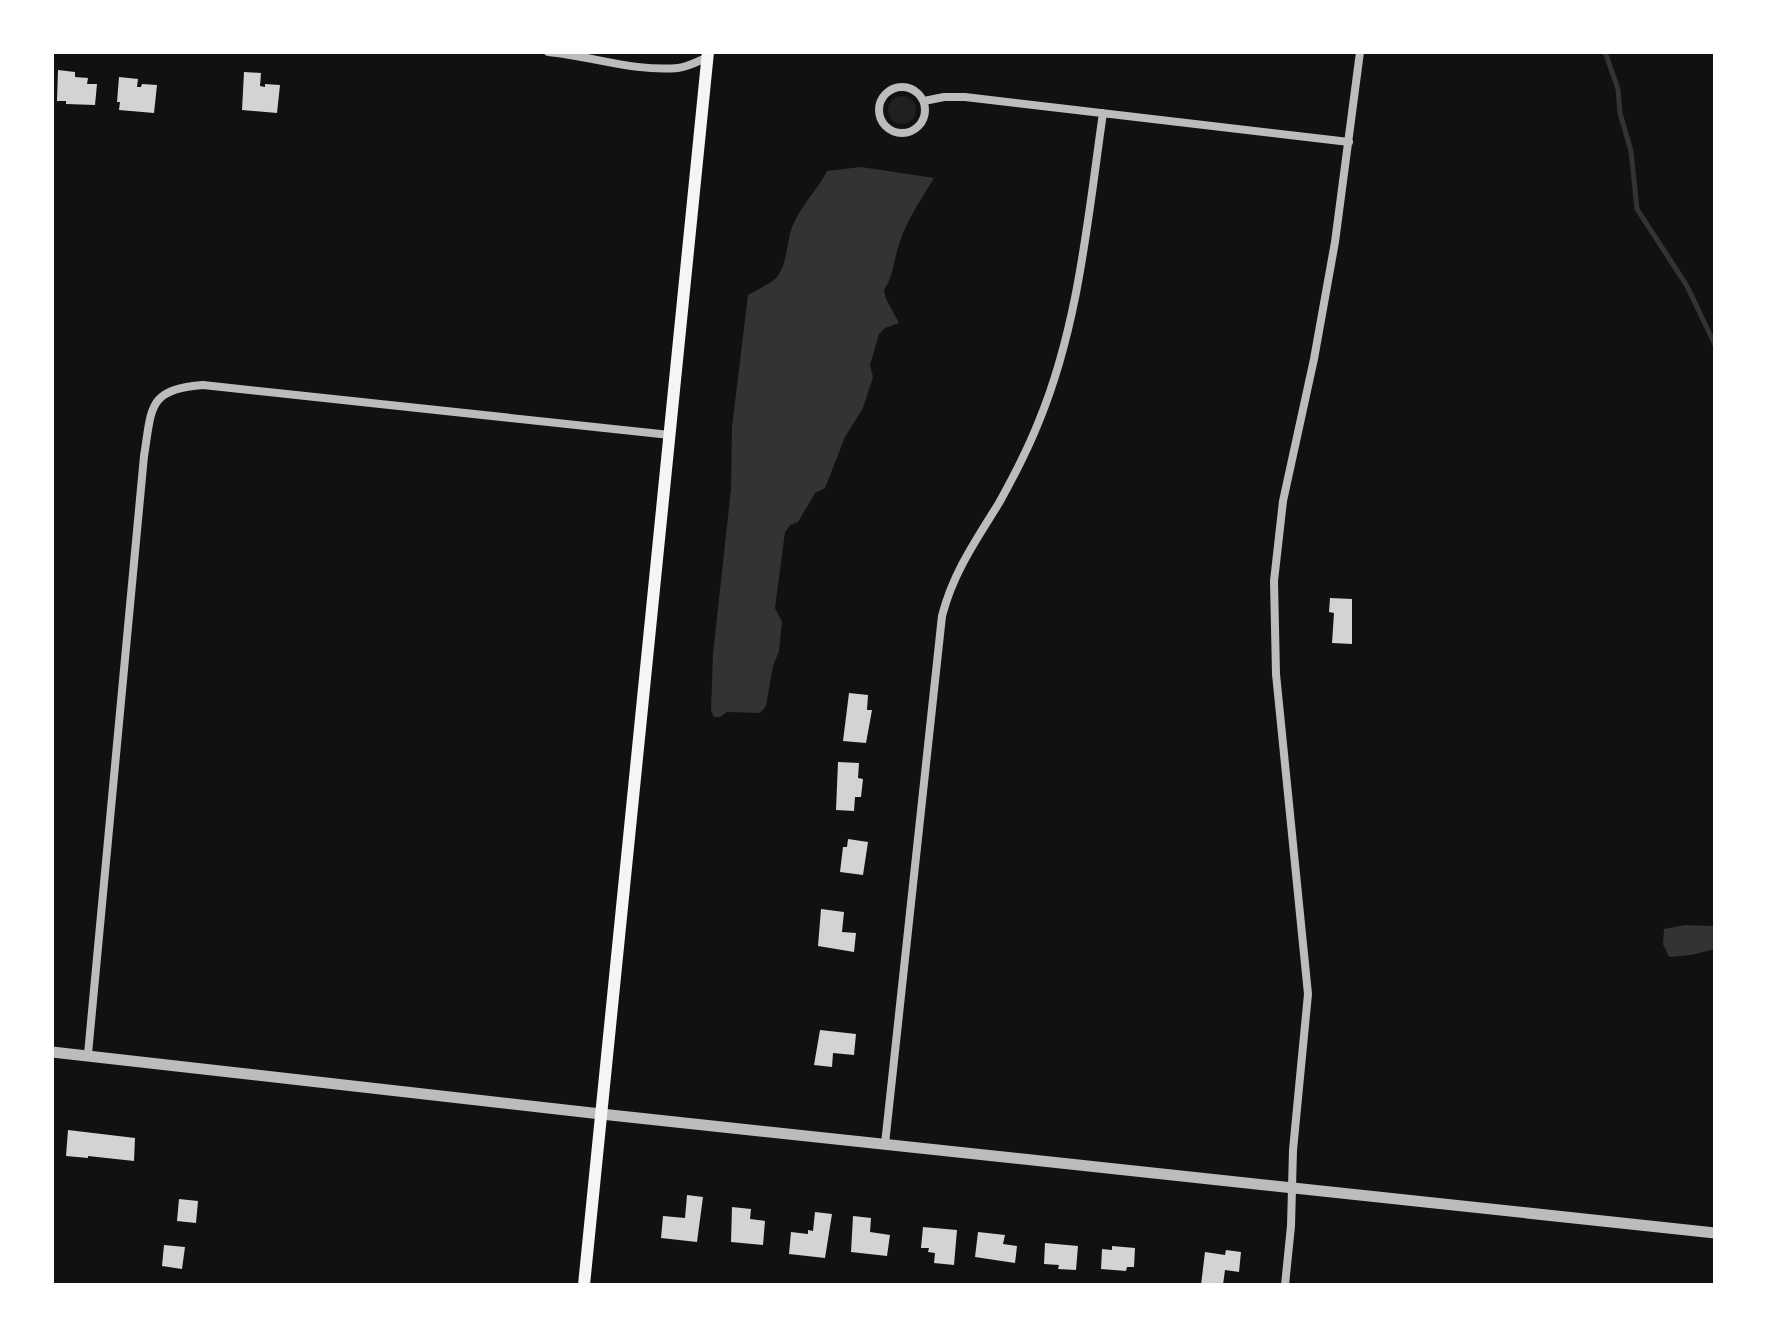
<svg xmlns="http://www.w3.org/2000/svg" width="1767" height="1337" viewBox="0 0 1767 1337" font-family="'Playfair Display',serif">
<rect width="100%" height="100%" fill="#111"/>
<path fill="#202020" d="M888 110a14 14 0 1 1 28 0a14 14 0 1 1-28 0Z"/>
<path fill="#333" d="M861 167 934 178C922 198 908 218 900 241 894 258 894 275 884 290L886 299 899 323 885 328 879 334 870 365 873 377 863 408 845 437 825 488 815 493 798 522 790 525 785 532 775 608 782 622 779 651 773 666 766 706 760 713 727 712 720 717H714L711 710 713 654 731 489 732 427 748 295C756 290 768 285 775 279 788 266 786 241 793 225 801 205 817 191 827 171Z
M1685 925 1714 926 1715 949 1691 955 1669 957 1663 944 1664 929Z"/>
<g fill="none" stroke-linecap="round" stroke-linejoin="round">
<path stroke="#333" stroke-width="5" d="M1605 52 1618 89 1620 113 1631 151 1637 209 1687 286 1715 345"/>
</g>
<path fill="#d3d3d3" d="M58 70 75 72V77L88 78 87 84H97L95 105 66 104V101H57Z
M244 72 261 73 260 86 265 87V84L280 85 277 113 242 110Z
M119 77 138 79 137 87H141L142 84 157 85 154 113 119 110 120 102H117Z
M1330 598 1352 599V644L1332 643 1334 613 1329 612Z
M849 693 868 695 867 710H872L866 743 843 741Z
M838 762 859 763 858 778 863 779 861 797H855L854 811 836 810Z
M848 839 868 842 863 875 840 872 843 847H847Z
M821 909 844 912 842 932 856 933 854 952 818 946Z
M820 1030 856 1034 854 1055 833 1053 832 1067 814 1065Z
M68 1130 135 1138 134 1161 88 1156V1158L66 1156Z
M687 1195 703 1197 697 1242 661 1238 663 1216 685 1218Z
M179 1199 198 1201 196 1223 177 1221Z
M732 1207 751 1209 750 1219 765 1221 763 1245 731 1242Z
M815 1212 832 1214 825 1258 789 1254 791 1232 808 1234V1230L813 1231Z
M853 1216 871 1218 870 1232 890 1235 887 1256 851 1252Z
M923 1227 957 1230 954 1265 934 1263 935 1253 928 1252 929 1248H921Z
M978 1232 1005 1235 1003 1244 1017 1246 1015 1263 975 1257Z
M1045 1243 1078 1246 1076 1270 1058 1269 1059 1265 1044 1264Z
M164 1245 185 1247 182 1269 162 1266Z
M1112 1246 1135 1248 1134 1267H1127L1126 1271 1101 1269 1102 1249 1112 1250Z
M1226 1250 1241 1252 1239 1272 1225 1270 1223 1285H1201L1205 1252 1225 1255Z"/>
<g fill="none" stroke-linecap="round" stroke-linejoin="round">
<path stroke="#bcbcbc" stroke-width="8" d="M548 52C591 56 635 72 678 68 688 67 699 61 708 57
M879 110a23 23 0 1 1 46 0a23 23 0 1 1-46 0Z
M924 101 944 97H965L1349 142
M88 1054 144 456C152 408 147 389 203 385L670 435
M885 1144 942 616C953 573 976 540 999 503 1014 476 1028 449 1039 421 1079 324 1088 216 1103 113
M1285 1285 1291 1226 1293 1150 1308 994 1276 674 1274 581 1283 501 1314 359 1335 242 1360 52"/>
<path stroke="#bcbcbc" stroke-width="11" d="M52 1052 601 1114 1715 1233"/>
<path stroke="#f5f5f5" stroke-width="12" d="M584 1285 708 52"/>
</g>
<rect width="1767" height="1337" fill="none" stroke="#ffffff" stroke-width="108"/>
</svg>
